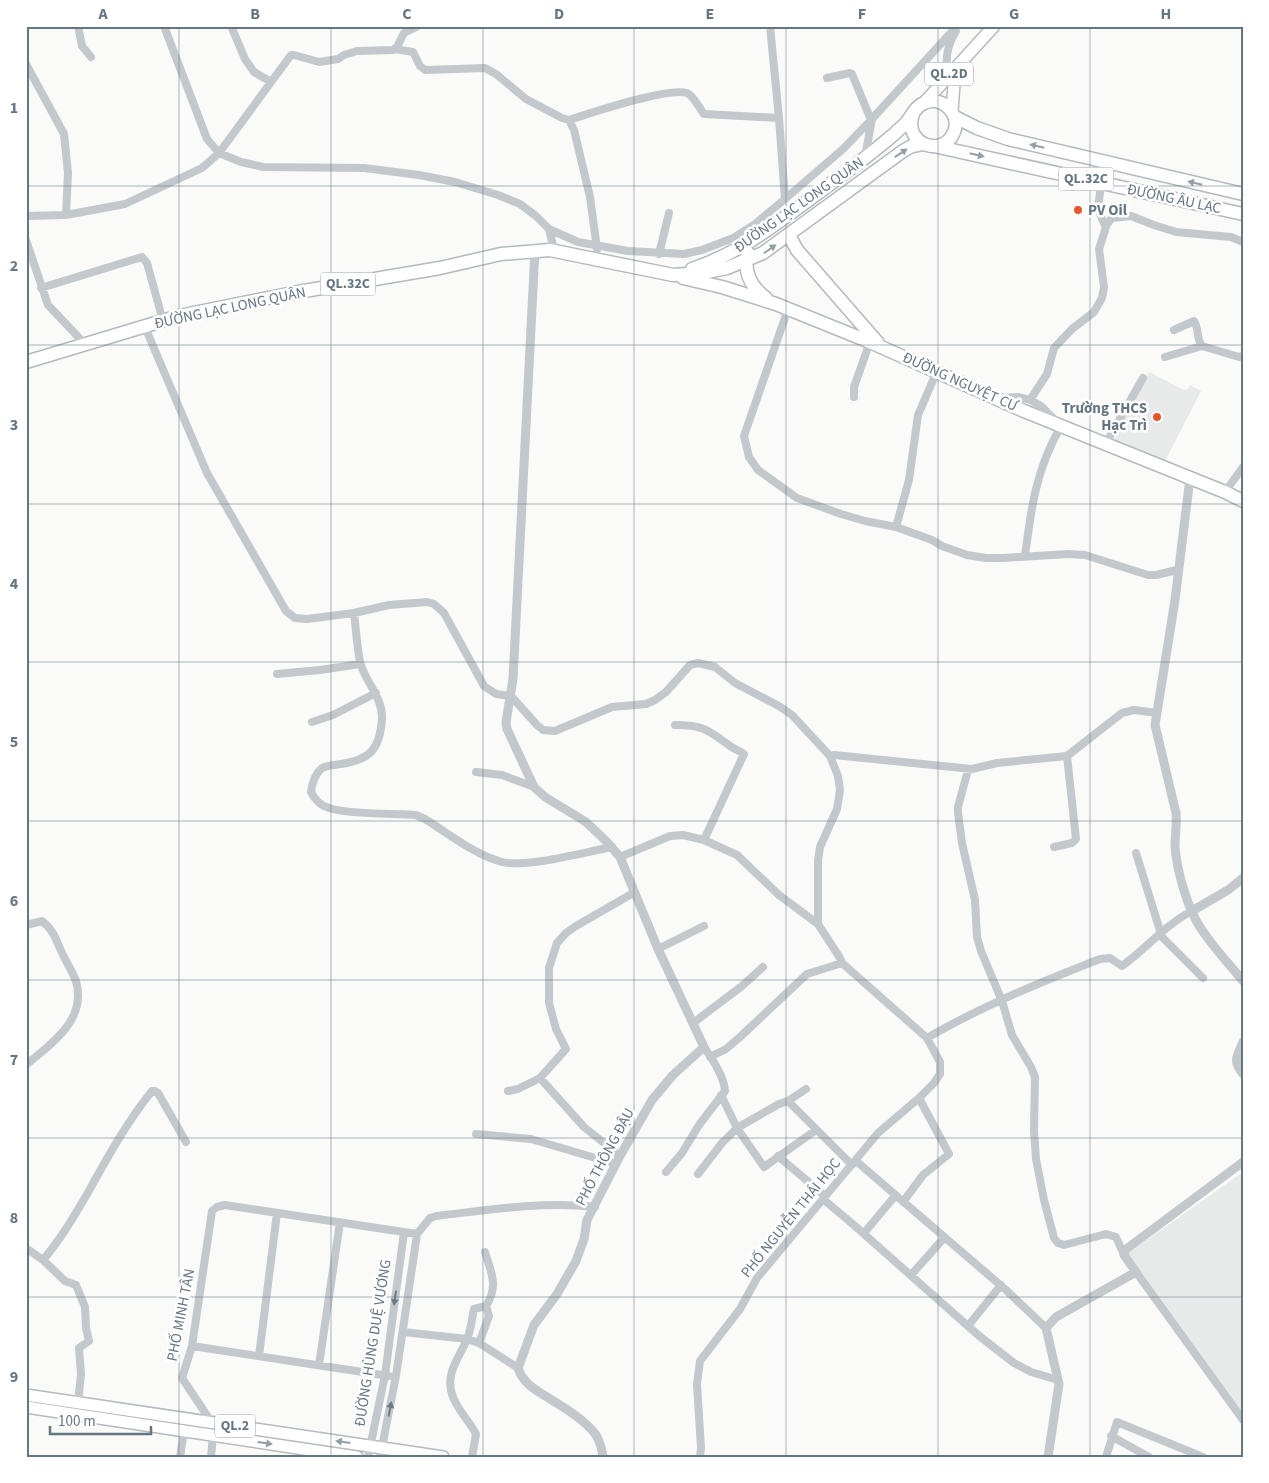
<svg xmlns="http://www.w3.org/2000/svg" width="1269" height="1483" viewBox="0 0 1269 1483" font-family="'Source Sans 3',sans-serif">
<rect width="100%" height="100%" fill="#fafaf8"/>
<path fill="#e8e9e9" d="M1149 372 1184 390 1188 389 1190 385 1201 391 1162 467 1113 442Z
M1243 1172V1419L1127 1254Z"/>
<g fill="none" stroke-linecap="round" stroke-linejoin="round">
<g stroke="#b5babe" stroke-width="14">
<path id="primary" d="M923 104 994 26
M952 110 954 85 964 64
M26 1395 443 1457
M26 1407 357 1457"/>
</g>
<g stroke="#b4b9bd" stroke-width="15">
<path id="trunk" d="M955 117 977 128 1008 139 1243 194
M934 146 1243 214
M789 235 797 250 878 343
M748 253C743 272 751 287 766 298
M692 269C739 253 767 230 806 202 831 183 857 165 881 145 890 138 899 130 907 122 912 115 916 106 924 103 942 95 961 114 954 132 943 159 902 144 913 114
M683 278 722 287 776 304 870 342 1024 411 1225 492 1243 501
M26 362 179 316 298 292 440 268 501 254 550 250 673 275 702 273 727 268 763 253 903 151 912 146 923 144"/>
</g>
<path stroke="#c3c8cc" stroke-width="8" d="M78 26 82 46 91 57
M164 26 207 139 219 153 291 55H294L319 62 338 59 344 55 357 51 393 50 397 47 404 33 418 26
M231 26 245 59 254 72 271 82
M770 26 779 118 785 199
M395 49 413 52 420 66 425 70 485 68 496 74 526 99 562 118 569 120C591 113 668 87 687 93 694 96 699 108 704 114L779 118
M26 64 64 134 68 173 66 215
M948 75C945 58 947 46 956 31
M827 78 850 73 852 74 871 120
M569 120 574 130 590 197 597 249
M865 157 872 119
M1102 183C1098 202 1096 209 1106 227
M26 216 66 215 125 204 202 168 219 153 241 162 263 167 364 168 419 175 455 182 498 195 520 204 536 216 549 229 578 242 628 251 684 254 702 250 733 238 755 224 785 199 843 149 871 120 957 26
M549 229 554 250
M26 240 48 305 85 344
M659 254 669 213
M41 288 142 257 147 263 163 321
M788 309 744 436 749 457 758 470 797 498 841 514 865 521 896 527 932 540 942 546 967 555 986 558H1003L1068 554 1085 555 1148 575H1156L1177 570
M145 327 207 473 286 611 295 618 307 619 354 613 389 605 427 602 434 604 444 613 484 686 496 694 511 696 537 725 543 730 555 731 612 707 646 704 655 700 666 692 690 665 698 663 715 667 735 683 779 706 792 715 830 756 838 776 840 790 837 809 820 847 818 861V924
M1174 330 1194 321C1199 328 1196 338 1202 346L1239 357 1243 356
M1165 357 1202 346
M854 397V387L871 339
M1000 398 1019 397 1030 400
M1105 445 1143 378
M1225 492 1243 467
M896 527 909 480 918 415 937 371
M1025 556C1031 509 1036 469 1061 426L1041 406 1030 400 1047 374 1054 348 1072 329 1094 312 1102 298 1104 287 1099 249 1107 224 1112 218 1131 216 1154 225 1176 232 1231 237 1243 242
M354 613C356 629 357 646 360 662 365 682 383 697 382 719 380 749 370 760 341 764 335 765 327 765 322 768 315 774 312 784 311 792 314 798 318 803 324 806 343 815 393 813 416 815L425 819C449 834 475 855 502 862 527 868 585 852 612 847
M277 674 320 670 360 664
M312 722 333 715 376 693
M675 725C704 725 708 730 730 746 734 749 740 751 744 754L704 840
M830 756 834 755 972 769 997 763 1067 756 1122 713 1134 710 1157 713
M968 770 958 807V813L962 843 975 900 977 937 981 951 1002 1001 1012 1035 1031 1067 1035 1077 1034 1131 1036 1159 1044 1200 1054 1238 1058 1243 1064 1245 1106 1234 1116 1237 1124 1255
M476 772 502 775 534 787
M1054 847 1072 843 1076 839 1067 756
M1136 853 1161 934
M620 857 670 836 683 835 704 840 737 855 779 895 818 924 840 958 842 963 927 1038 940 1062V1074L934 1083 919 1098 878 1133 823 1199 757 1278 740 1309 700 1361 697 1384 701 1448 700 1457
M26 925 42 921C56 932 56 942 64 957 68 965 73 973 76 981 87 1020 52 1043 26 1065
M1160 935 1203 978
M658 949 704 926
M693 1023 742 986 763 967
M927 1038C982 1006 1041 982 1100 959L1110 958 1122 966C1146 949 1166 924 1192 911
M710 1057 726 1049 740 1037 807 974 842 963
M540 1078 584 1127 620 1156
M508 1091 518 1089 540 1078 566 1049 556 1029 549 1003V968L557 943 566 933 576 926 635 892
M721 1095 737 1128 764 1167 816 1130
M788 1101 852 1165
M476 1134 531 1139 616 1164
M778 1156 825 1196
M856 1161 1006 1290 1046 1328
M666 1172 682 1153 699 1125 725 1091C724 1076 712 1059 704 1047
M698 1174 722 1143 737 1128 779 1104 788 1101 806 1089
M823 1199 855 1226 978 1335 1014 1363 1031 1372 1058 1380
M903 1202 923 1175 949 1154 919 1098
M864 1233 895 1196
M417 1234 430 1218 436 1216C489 1210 543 1201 595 1207
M26 1248 43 1260 65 1281 76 1285 85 1307 86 1328 89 1341 79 1348 81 1374 78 1402
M43 1260C60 1240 73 1218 86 1196 106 1160 126 1123 152 1091H155L158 1093 186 1142
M1136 1272 1243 1420
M911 1275 944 1238
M968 1326 1001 1285
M403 1332 467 1339 479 1343 518 1368
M479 1343 489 1316 486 1306
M192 1346 389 1376
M259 1356 277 1213
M319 1365 340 1222
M212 1423 182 1378 192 1346 212 1211 217 1207 225 1205 417 1234
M1111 1436 1149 1457
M180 1457 184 1431
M211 1457 213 1436
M368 1457 385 1375 404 1232
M380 1457 396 1376 417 1234
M472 1457 476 1434C469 1420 456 1409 452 1394 445 1373 460 1357 467 1339 471 1330 472 1318 474 1309L486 1306C499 1286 491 1272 485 1252
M1106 1457 1117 1422 1203 1457"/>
<path stroke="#c3c8cc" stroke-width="9" d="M535 250 513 679 506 722 507 729 534 787 545 797 586 822 606 841 620 857 658 949 704 1047 673 1075 652 1100 620 1156 587 1220 584 1239 576 1261 557 1294 534 1325 518 1368C523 1383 534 1389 547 1397 563 1407 584 1419 596 1435 600 1442 602 1449 603 1457
M1190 478 1175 600 1155 725 1176 813C1177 825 1175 835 1175 847 1177 871 1188 911 1202 930 1214 948 1229 964 1243 981
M1192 911 1228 890 1243 878
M1243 1042C1237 1056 1232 1061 1243 1074
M1048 1457 1059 1384 1046 1328 1056 1317 1136 1272 1124 1255 1125 1250 1243 1162"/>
<use href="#primary" stroke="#fff" stroke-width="11"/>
<use href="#trunk" stroke="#fff" stroke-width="12"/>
</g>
<defs><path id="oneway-solid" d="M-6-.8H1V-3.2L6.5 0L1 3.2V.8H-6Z" transform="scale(1.25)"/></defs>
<g fill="#939fa8">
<use href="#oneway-solid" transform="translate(1037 146) rotate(-167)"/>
<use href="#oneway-solid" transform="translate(901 153) rotate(-34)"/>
<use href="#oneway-solid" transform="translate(977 155) rotate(13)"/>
<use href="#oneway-solid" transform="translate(1195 183) rotate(-167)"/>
<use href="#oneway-solid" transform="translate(770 249) rotate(-35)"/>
<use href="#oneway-solid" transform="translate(343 1442) rotate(-172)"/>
<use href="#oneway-solid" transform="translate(265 1443) rotate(8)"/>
</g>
<g fill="#6a7a87">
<use href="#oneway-solid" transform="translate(395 1298) rotate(98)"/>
<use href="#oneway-solid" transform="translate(390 1409) rotate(-79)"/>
</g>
<path fill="none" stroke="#657683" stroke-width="1" stroke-opacity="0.55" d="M179 26V1457M331 26V1457M483 26V1457M634 26V1457M786 26V1457M938 26V1457M1090 26V1457M26 186H1243M26 345H1243M26 504H1243M26 662H1243M26 821H1243M26 980H1243M26 1138H1243M26 1297H1243"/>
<g fill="#e4572e" stroke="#fff" stroke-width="2">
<circle cx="1078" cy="210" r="5"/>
<circle cx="1157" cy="417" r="5"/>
</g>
<g text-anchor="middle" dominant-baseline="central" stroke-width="5" stroke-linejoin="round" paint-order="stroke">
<g fill="#fff" stroke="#939fa8" stroke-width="1">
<rect x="925" y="62.5" width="48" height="23" rx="4"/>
<rect x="1058.5" y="167.5" width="55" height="23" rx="4"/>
<rect x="320.5" y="272.5" width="55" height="23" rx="4"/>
<rect x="215" y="1414.5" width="40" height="23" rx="4"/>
</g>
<g font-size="14" font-weight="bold" fill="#657683">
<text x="949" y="74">QL.2D</text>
<text x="1086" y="179">QL.32C</text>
<text x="348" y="284">QL.32C</text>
<text x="235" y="1426">QL.2</text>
</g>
<g font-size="15" fill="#657683" stroke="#fff">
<text transform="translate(1174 199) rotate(12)">ĐƯỜNG ÂU LẠC</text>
<text transform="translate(799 205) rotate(-35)">ĐƯỜNG LẠC LONG QUÂN</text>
<text transform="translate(230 308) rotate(-12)">ĐƯỜNG LẠC LONG QUÂN</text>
<text transform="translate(960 382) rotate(24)">ĐƯỜNG NGUYỆT CƯ</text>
<text transform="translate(605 1157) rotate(-62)">PHỐ THÔNG ĐẬU</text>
<text transform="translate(791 1218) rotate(-51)">PHỐ NGUYỄN THÁI HỌC</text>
<text transform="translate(181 1315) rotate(-79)">PHỐ MINH TÂN</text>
<text transform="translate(373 1343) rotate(-81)">ĐƯỜNG HÙNG DUỆ VƯƠNG</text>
</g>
<g font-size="15" font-weight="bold" fill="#657683" stroke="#fff" text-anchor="start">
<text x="1088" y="210">PV Oil</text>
<text x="1147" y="408" text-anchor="end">Trường THCS<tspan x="1147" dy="17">Hạc Trì</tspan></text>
</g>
</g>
<rect width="1269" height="1483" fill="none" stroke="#ffffff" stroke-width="55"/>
<path d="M50 1426v8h101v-8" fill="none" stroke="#657683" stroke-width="2.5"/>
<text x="58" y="1426" font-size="15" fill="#657683" stroke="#ffffff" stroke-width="4" paint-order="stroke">100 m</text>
<rect x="28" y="28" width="1214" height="1428" fill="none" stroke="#657683" stroke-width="2"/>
<g font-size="16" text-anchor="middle" font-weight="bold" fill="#657683">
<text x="103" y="19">A</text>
<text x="255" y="19">B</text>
<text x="407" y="19">C</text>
<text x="559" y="19">D</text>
<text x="710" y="19">E</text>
<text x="862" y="19">F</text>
<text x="1014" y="19">G</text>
<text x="1166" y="19">H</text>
<text x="14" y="113">1</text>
<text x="14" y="271">2</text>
<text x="14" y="430">3</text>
<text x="14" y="589">4</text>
<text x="14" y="747">5</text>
<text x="14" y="906">6</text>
<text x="14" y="1065">7</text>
<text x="14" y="1223">8</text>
<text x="14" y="1382">9</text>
</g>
</svg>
